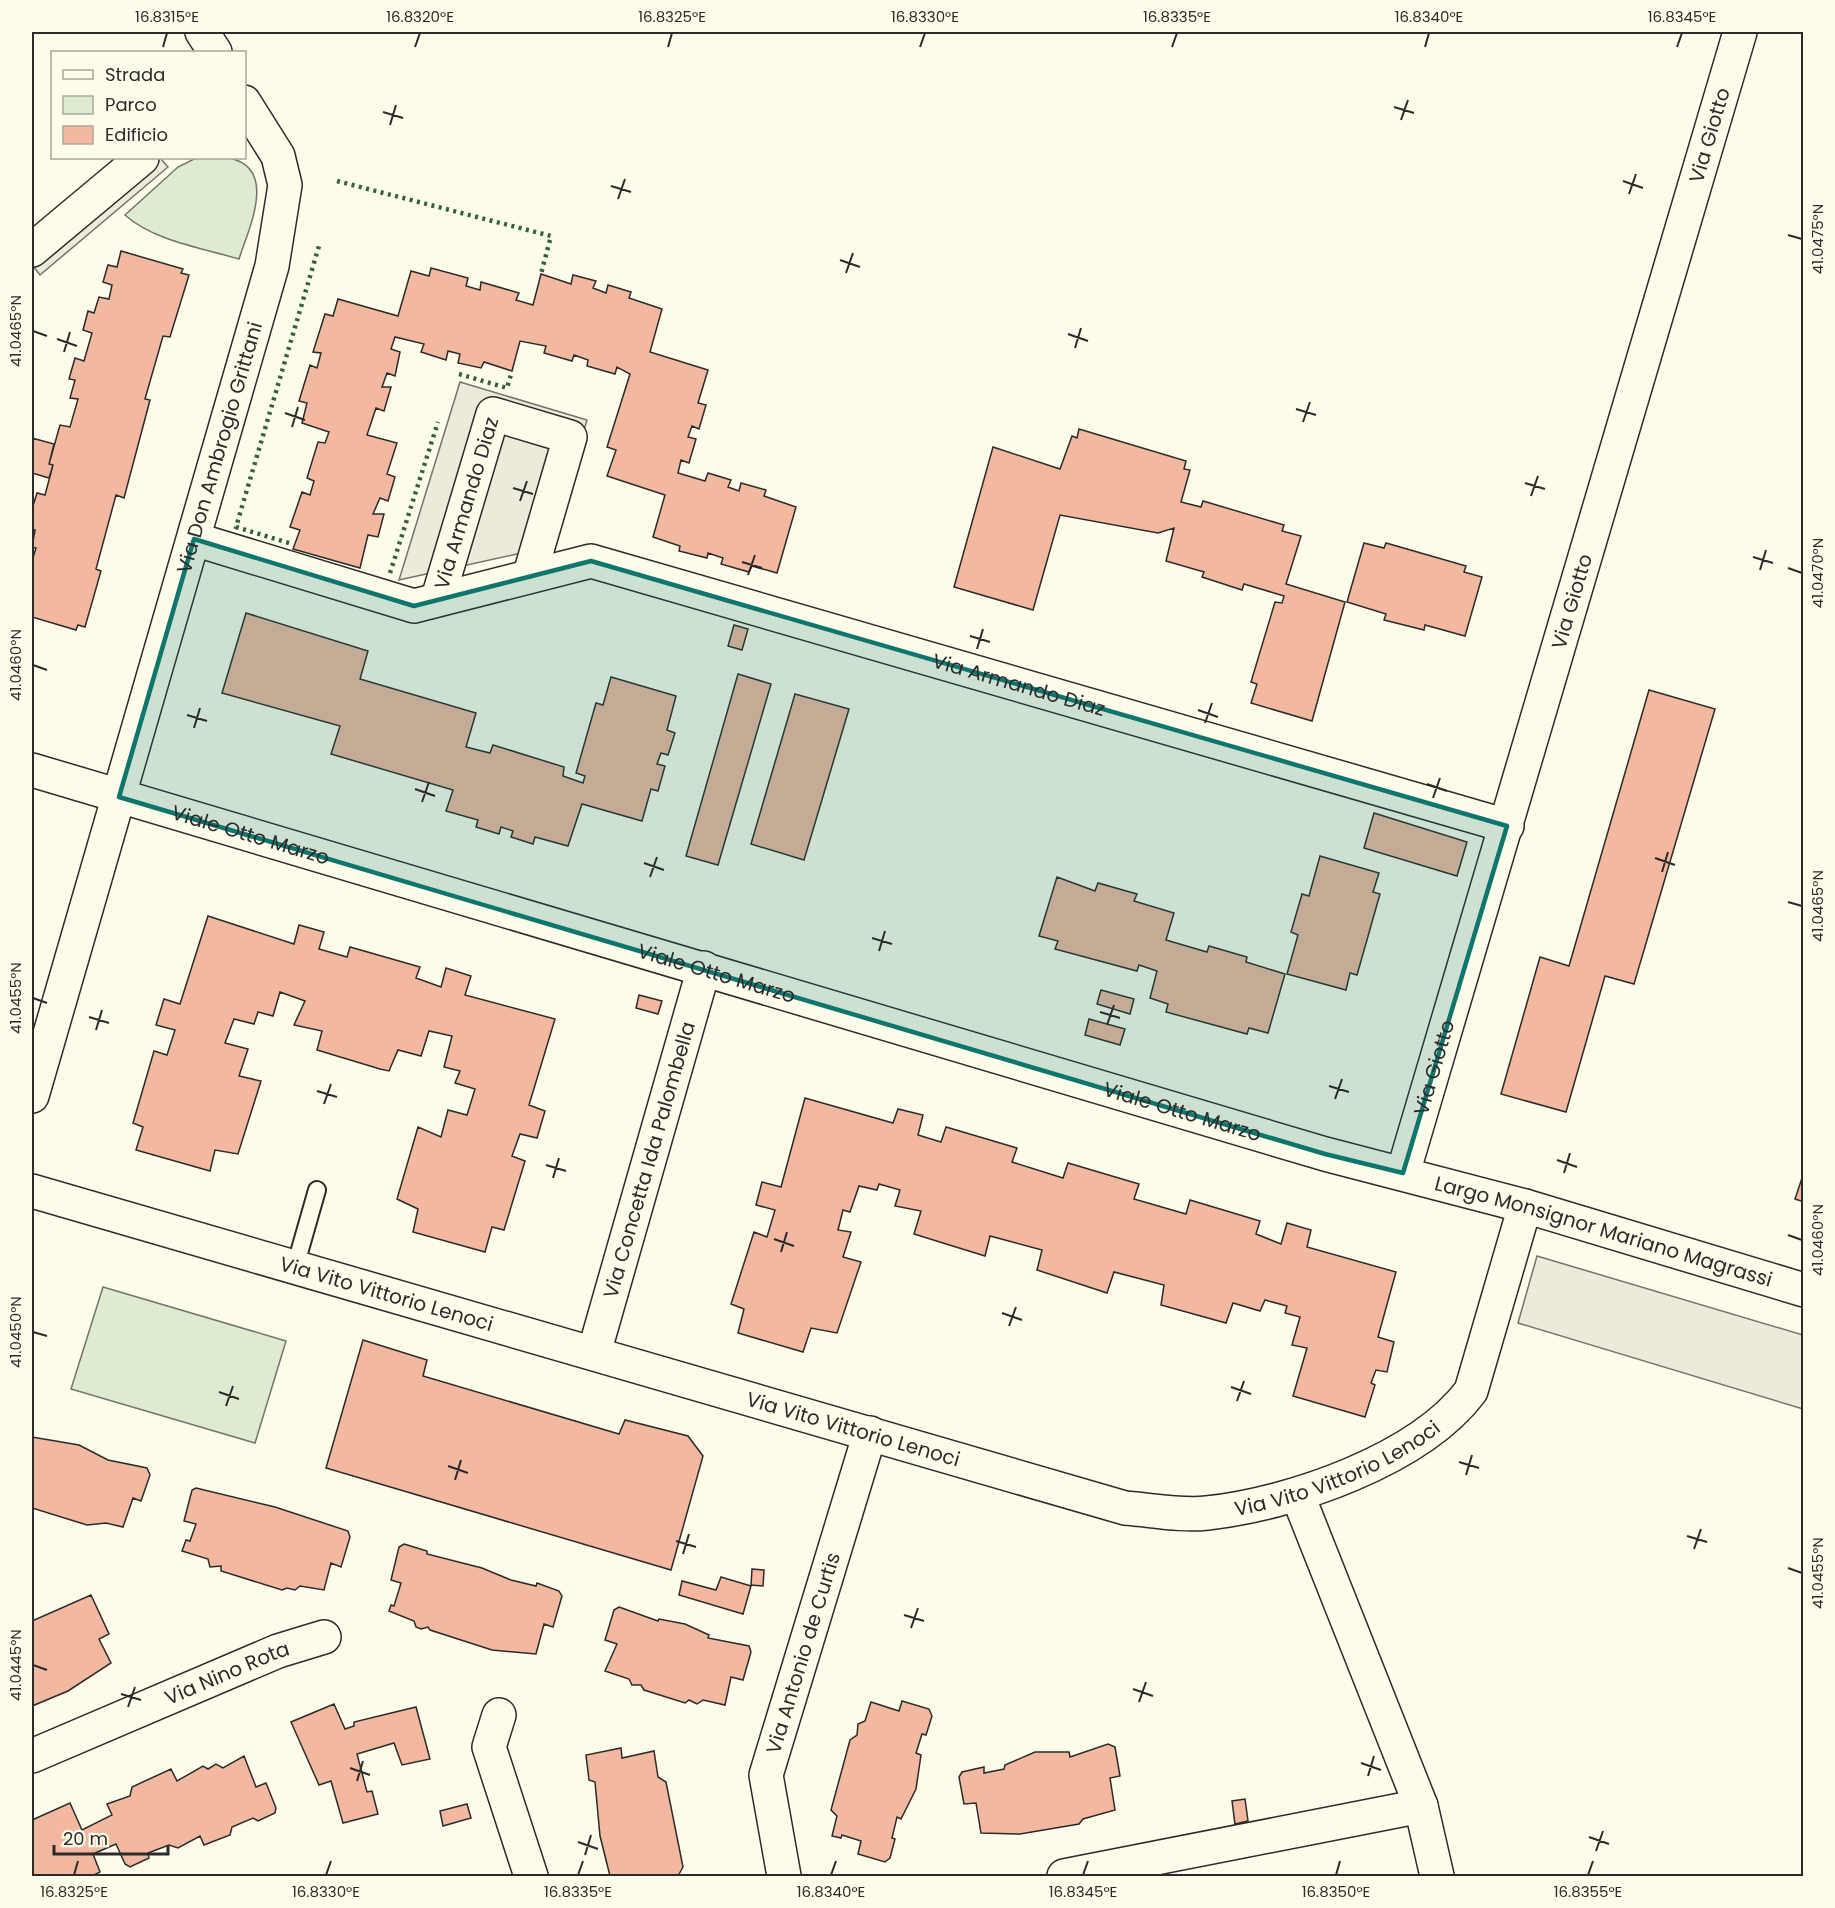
<svg xmlns="http://www.w3.org/2000/svg" width="1835" height="1908" viewBox="0 0 1835 1908" font-family="Poppins,sans-serif">
<rect width="100%" height="100%" fill="#fdfbea"/>
<path fill="#deebd1" stroke="#74746e" stroke-width="1.5" d="M196 158C206 158 219 156 229 158 279 168 248 230 239 259 202 248 154 241 125 215L178 167Z
M103 1287 286 1341 255 1443 71 1389Z"/>
<path fill="#eceadb" stroke="#74746e" stroke-width="1.5" d="M160 158 168 167 40 275 33 266Z
M460 382 587 420 549 547 399 580Z
M1537 1256 1803 1335V1409L1518 1323Z"/>
<path fill="#f2b8a0" stroke="#2b2b2b" stroke-width="1.5" d="M121 251 183 269 181 273 189 275 170 337 163 336 145 399 150 400 124 498 116 495 96 569 101 571 85 627 78 625 76 630 32 617V561L36 548 32 547 35 530 32 529V509L37 493 45 495 53 465 49 464 60 425 70 427 78 399 70 398 75 380 69 379 75 358 84 361 92 333 83 330 88 311 94 313 99 297 109 299 112 285 103 282 108 265 117 267Z
M431 268 468 278 466 286 480 290 481 282 519 293 516 300 533 305 541 274 571 284 573 275 596 281 593 288 606 293 608 285 631 292 629 298 662 309 650 352 708 370 698 403 706 405 699 429 692 426 688 437 696 439 689 463 681 460 678 473 705 481 708 473 731 480 728 487 739 491 741 483 766 490 764 496 796 507 777 573 752 566 749 572 721 564 723 558 708 553 707 558 679 551 680 546 653 537 665 495 607 476 616 450 607 447 630 374 617 367 615 374 587 366 588 360 574 355 572 361 544 353 546 346 520 341 512 371 484 362 481 368 458 363 460 354 448 351 446 360 421 352 424 344 395 337 391 349 400 352 395 376 387 373 382 387H391L384 411 376 408 367 435 397 443 387 474 395 477 388 501 380 498 373 514H384L378 537 368 535 360 568 293 549 300 530 290 527 302 492 310 495 314 481 307 478 318 442 325 443 329 432 302 423 307 403 299 401 310 365 317 368 321 353 313 352 325 314 333 316 338 299 398 316 411 271 429 276Z
M1079 429 1186 461 1184 469 1190 470 1181 502 1201 507 1203 501 1284 525 1282 531 1301 536 1286 584 1345 602 1312 721 1251 703 1257 684 1251 682 1275 602 1282 603 1284 596 1244 584 1242 590 1202 577 1204 572 1166 561 1174 528 1158 533 1060 515 1033 610 954 587 993 447 1060 469 1072 436 1077 438Z
M32 438 54 444 49 464 53 465 49 478 32 473Z
M1364 543 1384 548 1386 543 1466 566 1464 572 1482 577 1465 636 1425 625 1424 630 1384 620 1386 614 1347 602Z
M246 613 368 651 360 679 476 713 466 747 490 753 493 745 564 767 563 776 583 783 585 776 576 773 596 703 603 705 611 677 676 696 667 730 675 733 668 755 661 753 657 764 665 766 658 791 651 789 642 821 582 804 568 846 535 837 533 844 511 837 513 831 501 827 499 834 476 827 478 820 446 811 453 790 331 754 340 726 222 693Z
M734 625 748 629 742 650 728 646Z
M738 674 771 684 718 865 686 856Z
M1649 690 1715 709 1634 984 1605 976 1566 1112 1501 1094 1540 957 1569 966Z
M795 694 849 709 804 860 751 844Z
M1374 813 1467 842 1457 876 1364 848Z
M1320 856 1379 873 1373 892 1380 894 1357 975 1350 973 1346 990 1287 974 1298 935 1291 932 1302 894 1309 896Z
M1057 877 1095 891 1098 883 1137 894 1134 901 1174 913 1166 940 1207 952 1209 946 1247 957 1246 962 1285 974 1268 1033 1249 1028 1247 1034 1166 1012 1168 1004 1150 998 1157 971 1139 965 1137 971 1055 949 1058 941 1039 936Z
M208 916 294 944 299 925 324 932 319 949 347 957 350 947 420 967 416 978 441 987 446 968 471 976 465 995 555 1019 529 1105 545 1111 537 1138 520 1134 512 1156 525 1161 504 1230 492 1227 485 1252 413 1232 418 1209 397 1199 418 1127 441 1137 448 1110 467 1115 475 1089 455 1083 460 1071 444 1067 452 1036 429 1031 421 1056 398 1050 389 1071 380 1069 317 1050 322 1031 294 1025 305 1001 280 992 273 1016 258 1012 254 1024 234 1019 225 1043 248 1049 239 1076 261 1081 238 1154 215 1150 210 1171 136 1150 143 1127 133 1123 154 1051 167 1055 175 1030 156 1025 164 999 180 1004Z
M1101 990 1134 999 1130 1014 1097 1004Z
M639 995 662 1001 658 1014 636 1008Z
M1089 1019 1125 1029 1120 1045 1085 1035Z
M805 1098 893 1123 898 1109 923 1115 918 1135 941 1142 946 1127 1017 1148 1012 1162 1063 1178 1068 1163 1139 1184 1134 1199 1186 1214 1190 1200 1260 1221 1256 1234 1281 1244 1287 1223 1311 1230 1307 1247 1396 1272 1378 1337 1394 1342 1387 1372 1376 1370 1371 1383 1375 1385 1365 1417 1293 1396 1307 1348 1292 1345 1300 1317 1285 1313 1287 1306 1265 1300 1260 1311 1233 1303 1226 1323 1161 1305 1164 1285 1114 1272 1107 1293 1037 1270 1042 1250 990 1236 985 1256 914 1234 921 1211 895 1206 900 1190 879 1184 877 1190 859 1186 850 1212 843 1210 838 1230 851 1232 843 1257 861 1262 837 1333 811 1328 803 1352 738 1333 744 1309 731 1304 754 1232 767 1237 775 1210 756 1205 762 1182 781 1187Z
M1804 1172V1202L1795 1199Z
M363 1340 427 1360 423 1376 619 1434 625 1420 688 1436 703 1456 671 1570 326 1468Z
M32 1437 79 1445 108 1460 147 1468 150 1475 141 1501 133 1498 123 1527 106 1523 87 1525 32 1508Z
M196 1488 275 1507 348 1531 350 1537 341 1567 331 1563 324 1590 300 1586 295 1590 287 1588 282 1590 221 1571V1566L210 1567 208 1559 182 1551 186 1540 190 1541 196 1524 184 1521 192 1490Z
M404 1544 427 1551V1554L482 1568 511 1580 536 1586 537 1583 559 1591 562 1596 553 1627 544 1624 536 1654 492 1650 430 1630 428 1627 421 1629 416 1627 414 1621 389 1611 391 1605 394 1606 401 1583 391 1580 399 1547Z
M752 1569 764 1570 763 1586 751 1585Z
M721 1577 751 1586 743 1614 679 1595 682 1581 716 1590Z
M91 1595 109 1634 99 1639 111 1663 68 1691 32 1706V1621Z
M619 1607 658 1621 659 1619 685 1624 709 1635 708 1638 749 1646 751 1652 743 1680 731 1677 725 1705 703 1700 697 1704 689 1700 685 1703 644 1690 641 1685H632L629 1679 605 1671 617 1644 605 1640 614 1610Z
M902 1701 929 1709 932 1716 926 1735 922 1734 916 1753 921 1755 916 1789 901 1819 897 1817 892 1838 895 1839 890 1858 885 1862 858 1854 861 1841 842 1835 841 1838 832 1836 837 1816 831 1810 850 1740 857 1735 858 1724 865 1721 871 1702 899 1711Z
M334 1704 345 1729 354 1726V1722L416 1707 430 1759 402 1765 394 1743 357 1754 367 1792 372 1791 378 1814 343 1823 331 1781 319 1785 291 1722Z
M1108 1744 1115 1747 1120 1776 1110 1778 1115 1810 1083 1819 1079 1824 1020 1834 981 1833 976 1803 964 1804 959 1777 962 1772 984 1767V1773L1004 1769 1005 1765 1035 1752H1069L1070 1757Z
M621 1748 622 1758 654 1751 658 1777 666 1782 683 1867 678 1876H610L600 1836 595 1782 589 1780 586 1755Z
M244 1756 256 1787 266 1783 276 1808 275 1813 258 1821 253 1818 232 1827 230 1835 204 1845 200 1836 178 1848 169 1845 148 1853 149 1858 130 1867 125 1864 116 1844 93 1854 100 1872 92 1876H32V1820L70 1803 82 1830 112 1815 107 1804 130 1796 132 1787 171 1769 177 1781 203 1766 208 1769 216 1764 223 1768Z
M1245 1799 1248 1821 1235 1824 1232 1801Z
M467 1804 471 1818 443 1826 440 1811Z"/>
<g fill="none" stroke-linecap="round" stroke-linejoin="round">
<g stroke="#2b2b2b" stroke-width="20">
<path id="lane" d="M295 1267 317 1190"/>
</g>
<g stroke="#2b2b2b" stroke-width="36">
<g id="street">
<path d="M202 32 215 52"/>
<path d="M32 250 142 158"/>
<path id="s1" d="M194 539 414 606 591 561 1507 826"/>
<path id="s2" d="M438 598 493 414 570 437 530 574"/>
<path id="s3" d="M32 770 1325 1154 1525 1206 1804 1290"/>
<path id="s4" d="M32 1096 272 266 285 185 278 156 244 102"/>
<path id="s5" d="M1403 1173 1740 32"/>
<path id="s6" d="M32 1191 1125 1508C1152 1510 1181 1516 1207 1513 1291 1504 1419 1460 1471 1391L1525 1206"/>
<path id="s7" d="M594 1353 704 968"/>
<path d="M1298 1496 1421 1806 1437 1876"/>
<path d="M499 1715 489 1747 531 1876"/>
<path id="s8" d="M32 1756 278 1651 324 1637"/>
<path id="s9" d="M784 1876 766 1775 870 1433"/>
<path d="M1064 1876 1421 1806"/>
</g>
</g>
<use href="#lane" stroke="#fdfbea" stroke-width="16"/>
<use href="#street" stroke="#fdfbea" stroke-width="33"/>
<path stroke="#34623c" stroke-width="4.5" stroke-dasharray="3 4.5" stroke-linecap="butt" d="M337 181 551 236 541 274
M459 374 507 388 512 371
M289 543 236 527 319 246
M390 573 438 422"/>
</g>
<path fill="#0f766e" fill-opacity="0.2" stroke="#0f766e" stroke-width="4.5" stroke-linejoin="round" d="M194 539 414 606 591 561 1507 826 1403 1173 1325 1154 119 797Z"/>
<path fill="none" stroke="#2b2b2b" stroke-width="2" d="M163 47 167 33M415 47 420 33M668 47 672 33M920 47 925 33M1172 47 1177 33M1425 47 1429 33M1677 47 1682 33M1394 107 1414 113M383 112 403 118M1401 120 1408 100M390 125 396 105M1623 181 1643 188M611 186 631 192M1629 194 1636 174M618 199 625 179M1788 235 1802 239M840 260 860 267M846 273 853 253M33 331 47 336M1068 334 1088 341M57 339 77 346M1075 348 1081 328M64 352 70 332M1296 409 1316 415M285 413 305 420M1303 422 1310 402M292 427 298 407M1525 483 1545 489M513 488 533 494M1531 496 1538 476M520 501 527 481M1753 557 1773 563M742 562 762 568M1788 568 1802 573M1760 570 1766 550M748 575 755 555M970 636 990 642M977 649 983 629M33 665 47 670M1198 710 1218 717M187 715 207 721M1205 723 1212 703M194 728 200 708M1427 784 1447 791M415 789 435 796M1433 798 1440 778M422 802 429 782M1655 858 1675 865M644 863 664 870M1662 872 1668 852M650 877 657 857M1788 902 1802 906M872 938 892 944M879 951 885 931M33 998 47 1003M1100 1012 1120 1018M89 1017 109 1023M1107 1025 1114 1005M96 1030 102 1010M1329 1086 1349 1092M317 1091 337 1097M1335 1099 1342 1079M324 1104 331 1084M1557 1160 1577 1167M546 1165 566 1171M1564 1173 1570 1153M553 1178 559 1158M1788 1235 1802 1240M774 1239 794 1246M781 1252 787 1232M1002 1313 1022 1320M1009 1326 1016 1307M33 1332 47 1336M1231 1387 1251 1394M219 1392 239 1399M1237 1401 1244 1381M226 1406 233 1386M1459 1462 1479 1468M448 1466 468 1473M1466 1475 1472 1455M455 1480 461 1460M1687 1536 1707 1542M676 1541 696 1547M1694 1549 1701 1529M683 1554 689 1534M1788 1568 1802 1573M904 1615 924 1621M911 1628 918 1608M33 1665 47 1670M1133 1689 1153 1696M121 1694 141 1700M1139 1702 1146 1682M128 1707 135 1687M1361 1763 1381 1770M350 1768 370 1775M1368 1776 1374 1756M357 1781 363 1761M1589 1837 1609 1844M578 1842 598 1849M1596 1851 1603 1831M585 1855 591 1835M74 1875 78 1861M326 1875 331 1861M578 1875 583 1861M831 1875 836 1861M1083 1875 1088 1861M1336 1875 1340 1861M1588 1875 1593 1861"/>
<g text-anchor="middle" dominant-baseline="central" stroke-width="4.5" stroke-linejoin="round" paint-order="stroke">
<g font-size="20" fill="#2b2b2b" stroke="#fdfbea">
<text stroke="none"><textPath href="#s5" startOffset="1082">Via Giotto</textPath></text>
<text stroke="none"><textPath href="#s4" startOffset="675">Via Don Ambrogio Grittani</textPath></text>
<text stroke="none"><textPath href="#s2" startOffset="99">Via Armando Diaz</textPath></text>
<text stroke="none"><textPath href="#s5" startOffset="596">Via Giotto</textPath></text>
<text stroke="none"><textPath href="#s1" startOffset="858">Via Armando Diaz</textPath></text>
<text stroke="none"><textPath href="#s3" startOffset="228">Viale Otto Marzo</textPath></text>
<text stroke="none"><textPath href="#s3" startOffset="714">Viale Otto Marzo</textPath></text>
<text stroke="none"><textPath href="#s5" startOffset="110">Via Giotto</textPath></text>
<text stroke="none"><textPath href="#s3" startOffset="1200">Viale Otto Marzo</textPath></text>
<text stroke="none"><textPath href="#s7" startOffset="201">Via Concetta Ida Palombella</textPath></text>
<text stroke="none"><textPath href="#s3" startOffset="1638">Largo Monsignor Mariano Magrassi</textPath></text>
<text stroke="none"><textPath href="#s6" startOffset="369">Via Vito Vittorio Lenoci</textPath></text>
<text stroke="none"><textPath href="#s6" startOffset="855">Via Vito Vittorio Lenoci</textPath></text>
<text stroke="none"><textPath href="#s6" startOffset="1359">Via Vito Vittorio Lenoci</textPath></text>
<text stroke="none"><textPath href="#s9" startOffset="230">Via Antonio de Curtis</textPath></text>
<text stroke="none"><textPath href="#s8" startOffset="212">Via Nino Rota</textPath></text>
</g>
</g>
<rect width="1835" height="1908" fill="none" stroke="#fdfbea" stroke-width="66"/>
<rect x="51" y="51" width="195" height="108" fill="#fdfbea" stroke="#a9a89e" stroke-width="1.5"/>
<rect x="63" y="70" width="30" height="9" fill="#fdfbea" stroke="#a9a89e" stroke-width="1.5"/>
<text x="105" y="81" font-size="18" fill="#2b2b2b">Strada</text>
<rect x="63" y="96" width="30" height="18" fill="#deebd1" stroke="#a9a89e" stroke-width="1.5"/>
<text x="105" y="111" font-size="18" fill="#2b2b2b">Parco</text>
<rect x="63" y="126" width="30" height="18" fill="#f2b8a0" stroke="#a9a89e" stroke-width="1.5"/>
<text x="105" y="141" font-size="18" fill="#2b2b2b">Edificio</text>
<path d="M54 1845v9h114v-9" fill="none" stroke="#2b2b2b" stroke-width="3"/>
<text x="63" y="1845" font-size="18" fill="#2b2b2b" stroke="#fdfbea" stroke-width="4.5" paint-order="stroke">20 m</text>
<rect x="33" y="33" width="1769" height="1842" fill="none" stroke="#2b2b2b" stroke-width="2"/>
<g font-size="15" text-anchor="middle" fill="#2b2b2b">
<text x="167" y="22">16.8315°E</text>
<text x="420" y="22">16.8320°E</text>
<text x="672" y="22">16.8325°E</text>
<text x="925" y="22">16.8330°E</text>
<text x="1177" y="22">16.8335°E</text>
<text x="1429" y="22">16.8340°E</text>
<text x="1682" y="22">16.8345°E</text>
<text transform="translate(1818 239) rotate(-90)" y="5">41.0475°N</text>
<text transform="translate(16 331) rotate(-90)" y="5">41.0465°N</text>
<text transform="translate(1818 573) rotate(-90)" y="5">41.0470°N</text>
<text transform="translate(16 665) rotate(-90)" y="5">41.0460°N</text>
<text transform="translate(1818 906) rotate(-90)" y="5">41.0465°N</text>
<text transform="translate(16 998) rotate(-90)" y="5">41.0455°N</text>
<text transform="translate(1818 1240) rotate(-90)" y="5">41.0460°N</text>
<text transform="translate(16 1332) rotate(-90)" y="5">41.0450°N</text>
<text transform="translate(1818 1573) rotate(-90)" y="5">41.0455°N</text>
<text transform="translate(16 1665) rotate(-90)" y="5">41.0445°N</text>
<text x="74" y="1897">16.8325°E</text>
<text x="326" y="1897">16.8330°E</text>
<text x="578" y="1897">16.8335°E</text>
<text x="831" y="1897">16.8340°E</text>
<text x="1083" y="1897">16.8345°E</text>
<text x="1336" y="1897">16.8350°E</text>
<text x="1588" y="1897">16.8355°E</text>
</g>
</svg>
